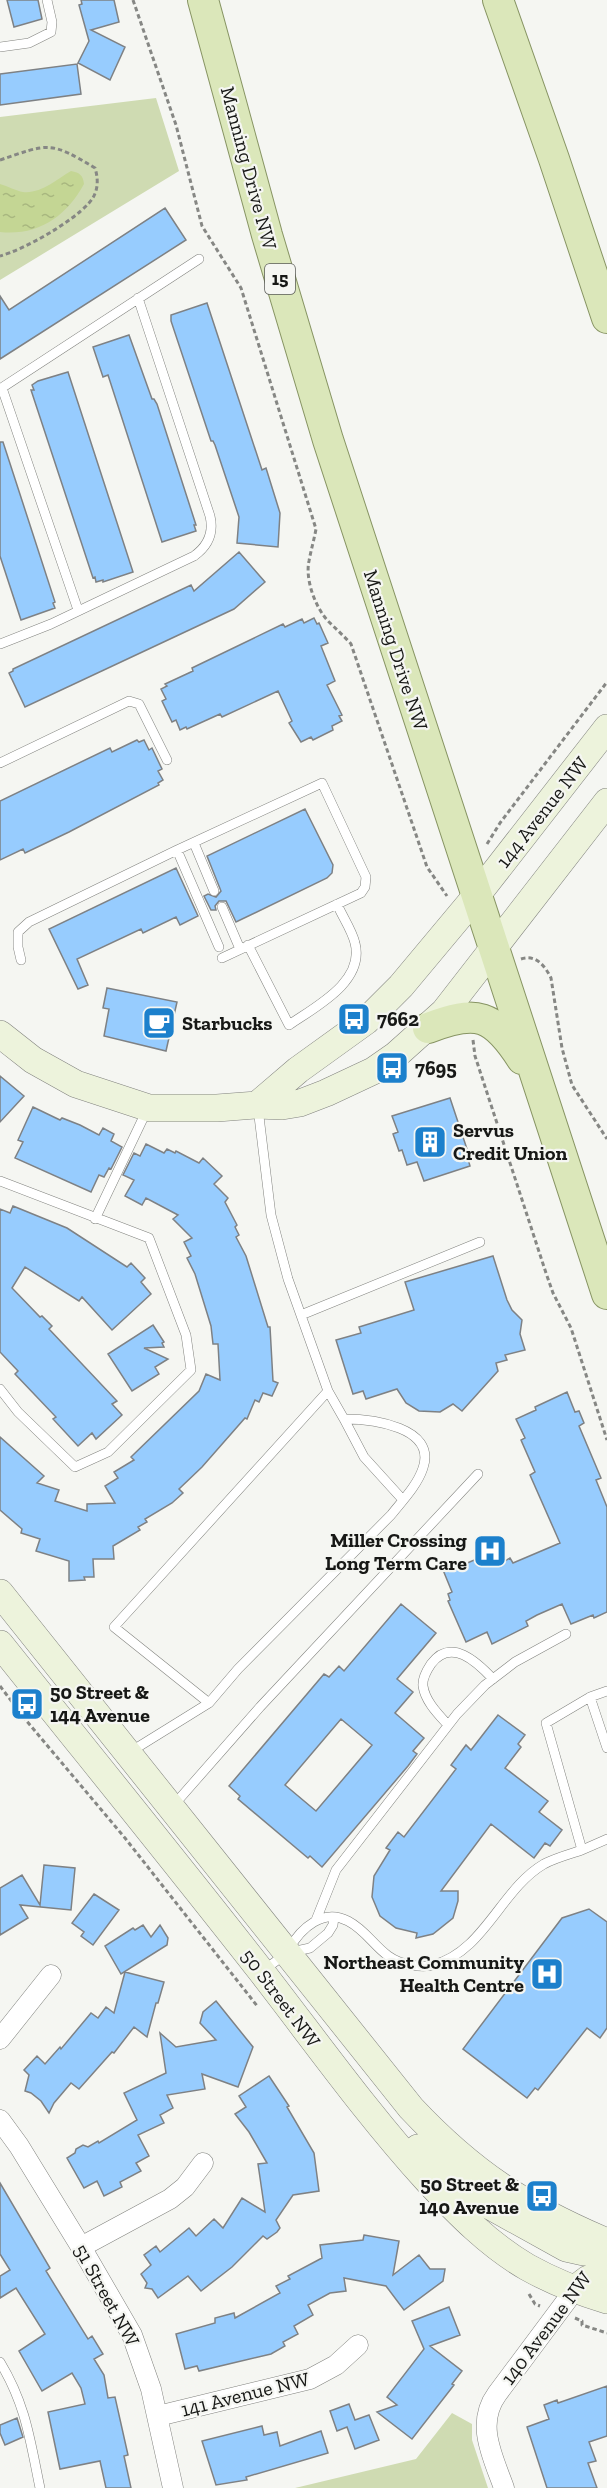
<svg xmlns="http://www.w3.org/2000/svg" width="607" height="2488" viewBox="0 0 607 2488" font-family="'Zilla Slab',serif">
<defs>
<pattern id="water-ripples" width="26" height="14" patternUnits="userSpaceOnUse" patternTransform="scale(1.5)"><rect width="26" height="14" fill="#c4d694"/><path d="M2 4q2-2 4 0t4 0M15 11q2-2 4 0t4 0" fill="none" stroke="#a8b77f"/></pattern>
</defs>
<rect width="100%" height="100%" fill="#f5f6f2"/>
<path fill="#cfdbb2" d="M156 98 179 171 0 280V117Z
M452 2413 472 2424V2440L488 2488H295L416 2459Z"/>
<path fill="url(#water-ripples)" d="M71 171C80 173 83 175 84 184 66 217 38 236 0 232V184C8 186 16 191 23 192 41 194 57 179 71 171Z"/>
<path fill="#97ccfe" stroke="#7e8184" stroke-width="1.5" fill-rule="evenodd" d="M7 0H38L42 19 14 27Z
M81 0H114L119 22 91 30 125 47 110 80 78 63 89 41 79 5 82 4Z
M77 64 81 94 0 105V74Z
M165 208 186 240 0 359V296L9 310Z
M207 303 262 470 266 468 280 513 278 547 237 543 239 517 215 445 213 441H211L171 321V315Z
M129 335 152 399H154L157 404 196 525H194L196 531 162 542 108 375 103 377 93 347Z
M68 372 133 572 103 582V580L96 582 95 577 93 578 31 390H34L32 385 38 381Z
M0 442H3L55 602 53 603 55 608 21 620 0 556Z
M239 552 265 582 234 609 25 707 9 673 13 671V669L191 585 194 591Z
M314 618 317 624 319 623 328 643 321 646 335 681 327 685 342 715 339 716 342 721 332 726 333 730 313 740 311 737 301 742 289 723 292 721 278 691 222 717 220 714 187 729 186 727 180 730 176 720 172 722 162 701 166 699 161 689 167 686 165 684 193 671 192 668 283 624 285 627 302 619 304 623Z
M137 740 139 742 144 740 149 750 152 748 162 769 158 771 163 780 158 783 159 785 69 832 25 853 23 849 0 860V801L110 748 112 752Z
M305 809 333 865 332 873 327 878 236 922 226 901H219L215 906 216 910H211L204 896 208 894 216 897 221 891 207 856Z
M176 868 198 916 180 925 176 917 143 933 141 929 77 959 88 985 78 989 49 929Z
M107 988 177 1002 166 1051 104 1036 109 1009 103 1008Z
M0 1076 24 1096 0 1122Z
M450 1098 470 1158 468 1159 470 1166 424 1181 417 1162 407 1165 402 1150 399 1151 393 1134 398 1132 392 1116Z
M33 1107 60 1120 62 1118 80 1125 99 1135 103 1128 114 1134 111 1141 122 1147 111 1169 109 1168 104 1177 99 1175 91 1192 15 1158 23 1142 18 1140Z
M146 1144 164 1153 167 1149 175 1153 176 1151 199 1163 203 1158 222 1176 214 1184 228 1198 225 1202 237 1225 235 1227 239 1235 236 1237 246 1256 268 1327H270L273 1381 278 1383 272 1396 263 1393 259 1402 255 1400 247 1419 245 1418 202 1467 179 1489 183 1493 172 1503 145 1519 147 1522 138 1527 140 1530 113 1546 114 1559H93L94 1577H84L85 1580 69 1581V1561L36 1551 40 1539 21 1533 22 1529 0 1510V1437L44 1476 37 1483 59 1490 55 1501 87 1511V1504L115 1503 105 1486 118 1478 114 1472 134 1460 131 1457 199 1391 206 1374 220 1380 218 1344H213L211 1326 195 1274 187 1258 191 1256 184 1242 192 1238 173 1219 178 1215 146 1198 142 1205 125 1196 134 1180 123 1175 134 1153 140 1156Z
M13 1206 67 1228 127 1267 131 1263 145 1278 141 1282 151 1294 112 1330 82 1297 79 1301 25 1267 12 1288 40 1317 42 1316 52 1326 49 1329 117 1401 112 1404 122 1415 96 1439 92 1433 78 1446 53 1419 56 1417 15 1374 18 1371 0 1352V1209L10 1213Z
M493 1256 507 1300 512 1310 522 1320 520 1334 525 1350 505 1355 507 1360 496 1363 498 1371 462 1411 453 1404 440 1412 419 1411 406 1403 397 1389 366 1399 363 1391 353 1394 336 1340 361 1333 359 1327 414 1310 405 1282Z
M153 1325 164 1342 162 1343 164 1347 144 1348 168 1359 155 1367 159 1374 132 1391 108 1354Z
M567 1392 575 1412 579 1411 584 1423 579 1426 601 1478 596 1480 607 1507V1612L594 1618 593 1615 571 1624 562 1604 537 1615 526 1621 528 1626 492 1644 487 1632 466 1642 448 1601 450 1600 448 1594 452 1592 443 1570 457 1564 458 1567 500 1549 505 1561 510 1558 513 1563 560 1543 530 1475 535 1472 521 1440 525 1438 516 1419 536 1410 535 1407Z
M401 1604 436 1633 397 1679 413 1692 395 1713 424 1738 413 1751 417 1754 408 1766 322 1867 310 1856 308 1858 238 1799 240 1796 229 1786 324 1674 329 1677 339 1666 344 1671ZM341 1719 372 1745 316 1811 285 1785Z
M498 1715 525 1735 518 1744 521 1747 505 1768 548 1801 539 1812 562 1830 550 1846 545 1843 534 1858 491 1824 441 1891H458V1901L453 1918 433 1934 416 1938 417 1933 396 1928 380 1916 372 1897 374 1876 390 1850 386 1848 398 1832 404 1837 456 1769 451 1765 466 1745 471 1750Z
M44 1865 75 1868 71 1910 20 1905 28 1918 0 1935V1888L22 1875 40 1905Z
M94 1894 119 1910 93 1945 81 1936 84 1932 72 1923Z
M589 1909 607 1922V2028L600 2038 587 2028 538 2090 535 2088 527 2098 463 2049 562 1918Z
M143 1925 151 1937 160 1925 168 1938 167 1945 121 1974 105 1946 133 1928 135 1930Z
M125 1972 164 1982 158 2003H156L147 2037 134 2027 114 2053 112 2052 79 2089 71 2083 54 2103 49 2113 41 2101 31 2093 25 2091 29 2075 24 2070 37 2056 45 2064 60 2047 61 2049 91 2013 98 2018 106 2007 114 2013Z
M216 2001 253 2047 238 2087 202 2074 205 2089 167 2095 173 2108 160 2115 164 2123 138 2135 149 2156 136 2163 141 2171 120 2182 122 2187 104 2196 97 2181 84 2188 67 2158 75 2153 76 2149 83 2145 88 2147 98 2141 99 2143 137 2120 124 2093 166 2073 160 2033 176 2047 216 2040 200 2023 203 2012Z
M269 2076 289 2106 287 2107 314 2153 319 2191 293 2195 276 2220 280 2228 277 2232 267 2239 263 2236 232 2267 201 2291 188 2276 158 2298 152 2289 145 2288 147 2283 141 2274 151 2265 144 2255 156 2246 160 2252 189 2228 196 2236 214 2219 223 2228 242 2198 265 2212 258 2164 267 2163 249 2132 235 2114 246 2107 239 2096Z
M0 2183 50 2268 46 2271 88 2339 92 2336 103 2354 94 2359 104 2375 108 2398 115 2397 128 2455 124 2456 131 2488H106L100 2461 60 2469 48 2412 85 2404 81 2388 72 2373 42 2391 19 2351 45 2334 16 2288 0 2298V2276L10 2270 0 2254Z
M364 2235 399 2241 393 2275 419 2255 430 2269H445L443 2281 404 2310 386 2286 344 2278 346 2291 330 2293 308 2305 313 2315 294 2326 298 2334 283 2342 285 2346 271 2354 199 2371 197 2366 185 2369 176 2334 215 2323V2318L234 2313 235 2318 280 2293 276 2286 290 2279 288 2276 322 2258 320 2245 363 2240Z
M449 2307 460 2335 430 2346 462 2371 452 2384 454 2385 412 2439 377 2412 397 2405 387 2397 424 2349 412 2321Z
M607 2386V2436L589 2442 596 2461 588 2463 597 2488H547L527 2427 549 2419 544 2405 557 2400 558 2403Z
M349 2404 355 2420 369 2415 379 2440 355 2449 347 2427 337 2431 330 2411Z
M17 2418 23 2437 5 2445 0 2433V2425Z
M262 2426 264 2435 277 2432 280 2446 321 2431 328 2453 246 2477 247 2480 216 2485 202 2441Z"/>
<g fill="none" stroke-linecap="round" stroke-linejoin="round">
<g stroke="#81827e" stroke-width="10">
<path id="lane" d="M0 47 29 43 51 32 52 22 47 0
M2 388 78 610
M0 389 199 259
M0 644 51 624 194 556C208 546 214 533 210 516L138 298
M0 763 129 701 139 704 167 760
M194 843 214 891
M222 907 240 949
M248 945 289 1025C315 1007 365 982 355 943 352 930 342 916 337 904
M219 947 177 850 322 783 366 877 365 887 361 893 222 958
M21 960 18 947V932L29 922 177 850
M0 1181 149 1238 186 1335 191 1370 108 1452 75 1467 18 1412 0 1389
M95 1219 147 1110
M301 1315 480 1242
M344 1419 364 1457 403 1500
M607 1691 590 1697 607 1748
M590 1697 546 1723 582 1850 607 1839
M209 1703 114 1627 328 1391
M448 1725C438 1714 425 1701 423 1686 422 1678 427 1670 431 1664 451 1637 477 1662 493 1679
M130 1752 209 1703 238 1669 391 1515C402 1501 417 1486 423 1468 437 1427 372 1419 344 1419L328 1391 288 1279 271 1215 258 1108
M173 1806 260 1707 478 1474
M316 1920 336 1870 457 1714 485 1685 515 1662 566 1634
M289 1949C301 1928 323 1908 348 1921 373 1934 379 1960 411 1965 417 1966 427 1967 433 1965 484 1952 501 1889 544 1864 555 1858 570 1854 582 1850
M264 1970 287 1953 310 1948 328 1933 333 1925 334 1917
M0 2362C26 2405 30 2440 40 2488"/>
</g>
<g stroke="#81827e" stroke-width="21">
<path id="street" d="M0 2039 51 1975
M0 2120 19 2146 81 2247 132 2335 151 2389 173 2488
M81 2247 170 2199 185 2187 203 2163
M158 2416 310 2379 336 2365 358 2345
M504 2488C493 2457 475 2424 497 2394L582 2280"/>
</g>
<g stroke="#81827e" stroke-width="28">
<path id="secondary" d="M0 1034 33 1060 76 1084 149 1108H217L257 1105 282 1106 300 1103 326 1093 373 1071 396 1055 444 1012 607 802
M257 1105 298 1070 366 1021 401 986 477 895 607 728
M0 1593 411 2108C473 2174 525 2207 607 2242
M0 1644C87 1753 175 1861 261 1971 316 2042 367 2114 428 2181 458 2213 489 2245 527 2267 552 2281 580 2292 607 2300
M418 2148 483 2202 566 2248 584 2252 596 2251 607 2245
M575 2289 588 2279 607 2274"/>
</g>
<g stroke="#879463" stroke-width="32">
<path id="primary" d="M203 0 267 235 328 440 607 1294
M498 0 554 159 607 318
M428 1028C477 1009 493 1014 522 1059"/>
</g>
<path stroke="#868784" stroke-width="3" stroke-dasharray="4.5 3" stroke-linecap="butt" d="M133 0 176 125 202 226 241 288 316 529C314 540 311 550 309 561 305 579 315 607 328 621 336 629 344 636 351 644L427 867 447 896
M0 160C48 144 49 140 95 168 99 181 98 193 89 203 71 223 25 249 0 256
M487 844 500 823 607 682
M521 959C536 954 545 966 551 978L562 1048 572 1085 607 1139
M473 1040 475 1056 546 1273 553 1293 571 1328 607 1440
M0 1686 25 1719 125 1838 258 2007
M529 2294 535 2304 540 2306
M575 2318 582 2321V2325L607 2333"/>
<use href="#lane" stroke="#fff" stroke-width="9"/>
<use href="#street" stroke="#fff" stroke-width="20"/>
<use href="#secondary" stroke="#edf3dc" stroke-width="27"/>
<use href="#primary" stroke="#dbe7ba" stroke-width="30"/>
</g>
<defs>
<g id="bus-square" transform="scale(1.725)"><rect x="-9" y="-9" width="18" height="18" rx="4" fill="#1c80cc" stroke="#f5f6f2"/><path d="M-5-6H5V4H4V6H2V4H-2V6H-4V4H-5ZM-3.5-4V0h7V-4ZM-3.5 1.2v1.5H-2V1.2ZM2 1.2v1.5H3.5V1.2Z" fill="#fff"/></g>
<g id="cafe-square" transform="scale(1.725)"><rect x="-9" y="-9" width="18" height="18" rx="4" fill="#1c80cc" stroke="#f5f6f2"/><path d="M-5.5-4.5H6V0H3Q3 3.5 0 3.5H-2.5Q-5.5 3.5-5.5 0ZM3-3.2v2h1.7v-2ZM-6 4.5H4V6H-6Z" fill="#fff"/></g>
<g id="building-square" transform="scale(1.725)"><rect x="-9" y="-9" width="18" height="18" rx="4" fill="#1c80cc" stroke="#f5f6f2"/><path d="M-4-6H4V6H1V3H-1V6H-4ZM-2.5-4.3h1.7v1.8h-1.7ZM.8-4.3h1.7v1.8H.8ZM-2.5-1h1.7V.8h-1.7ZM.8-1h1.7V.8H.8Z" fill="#fff"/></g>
<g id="hospital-square" transform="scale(1.725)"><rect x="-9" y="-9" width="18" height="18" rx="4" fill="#1c80cc" stroke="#f5f6f2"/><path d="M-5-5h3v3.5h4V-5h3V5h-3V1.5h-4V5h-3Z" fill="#fff"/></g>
</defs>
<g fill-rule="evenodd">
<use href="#bus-square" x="354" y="1019"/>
<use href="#cafe-square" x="159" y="1023"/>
<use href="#bus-square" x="392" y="1068"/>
<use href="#building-square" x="430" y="1142"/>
<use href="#hospital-square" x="490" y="1551"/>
<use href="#bus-square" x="27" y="1704"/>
<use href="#hospital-square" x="547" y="1974"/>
<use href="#bus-square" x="542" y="2196"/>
</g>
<g text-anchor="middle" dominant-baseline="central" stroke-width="4.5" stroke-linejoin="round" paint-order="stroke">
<rect fill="#f5f6f2" stroke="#5a5b58" stroke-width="1.5" x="265" y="264" width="30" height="30" rx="4.5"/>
<g font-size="18" font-weight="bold" fill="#171816">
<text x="280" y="279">15</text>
</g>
<g font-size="20" fill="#171816" stroke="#f5f6f2">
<text transform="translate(249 168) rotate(75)">Manning Drive NW</text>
<text transform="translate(396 650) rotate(72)">Manning Drive NW</text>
<text transform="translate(542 812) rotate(-52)">144 Avenue NW</text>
<text transform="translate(281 1998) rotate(53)">50 Street NW</text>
<text transform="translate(107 2295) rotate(61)">51 Street NW</text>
<text transform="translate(546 2328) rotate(-53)">140 Avenue NW</text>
<text transform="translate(245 2394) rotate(-14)">141 Avenue NW</text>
</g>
<g font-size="20" font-weight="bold" fill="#171816" stroke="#f5f6f2" text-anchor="start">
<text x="377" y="1019">7662</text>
<text x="182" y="1023">Starbucks</text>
<text x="415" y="1068">7695</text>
<text x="453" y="1130">Servus<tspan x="453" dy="23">Credit Union</tspan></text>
<text x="467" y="1540" text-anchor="end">Miller Crossing<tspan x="467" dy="23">Long Term Care</tspan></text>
<text x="50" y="1692">50 Street &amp;<tspan x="50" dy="23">144 Avenue</tspan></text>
<text x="524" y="1962" text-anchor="end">Northeast Community<tspan x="524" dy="23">Health Centre</tspan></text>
<text x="519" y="2184" text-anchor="end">50 Street &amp;<tspan x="519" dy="23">140 Avenue</tspan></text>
</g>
</g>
</svg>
